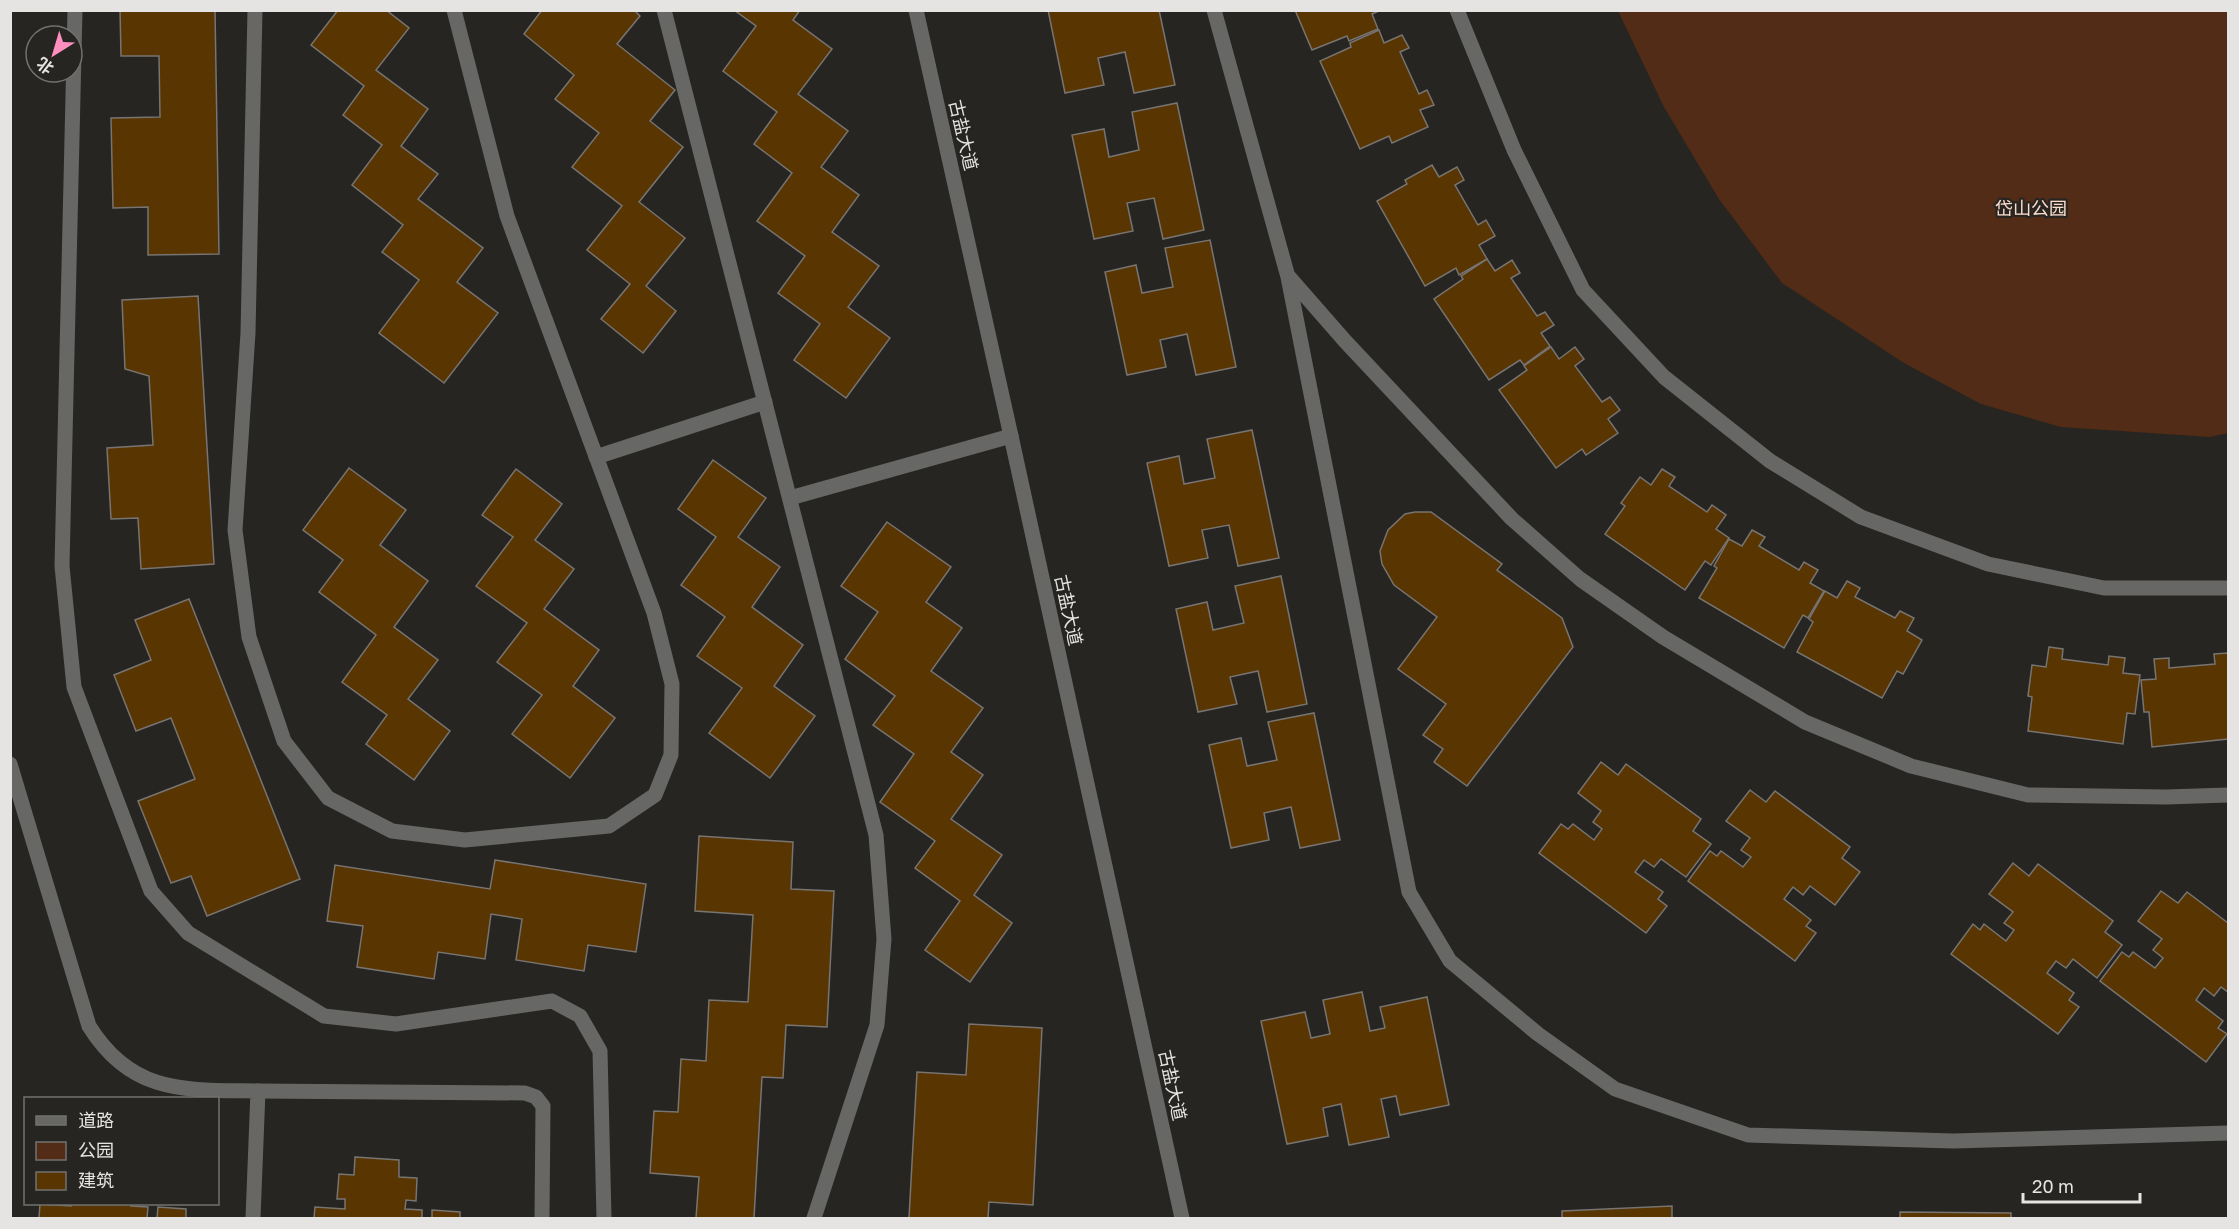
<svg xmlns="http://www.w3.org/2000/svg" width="2239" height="1229" viewBox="0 0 2239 1229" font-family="'Golos Text','Noto Sans SC',sans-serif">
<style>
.green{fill:#522c16}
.building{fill:#593501;stroke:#777472;stroke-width:1.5}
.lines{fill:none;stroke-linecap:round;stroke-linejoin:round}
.minor{stroke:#676765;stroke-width:15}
.labels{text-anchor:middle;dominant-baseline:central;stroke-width:4.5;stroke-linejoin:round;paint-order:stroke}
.street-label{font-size:18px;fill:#e5e4e2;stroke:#262522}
.park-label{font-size:18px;fill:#fcdbc9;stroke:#262522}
</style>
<rect width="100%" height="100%" fill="#262522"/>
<path class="green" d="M1618 11H2228V433L2210 437 2061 427 1981 404 1904 363 1782 283 1719 199 1664 107Z"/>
<g class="building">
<path d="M120 10H215L219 254 148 255V207L113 208 111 118 160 117 159 56H121Z"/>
<path d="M338 10H386L409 28 376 70 428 109 401 146 438 174 418 199 483 248 457 282 498 313 444 383 379 333 419 280 382 252 403 225 352 185 382 145 343 115 364 86 311 45Z"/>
<path d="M542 10H634L640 16 617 44 675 90 650 121 683 147 639 202 685 238 646 286 676 311 643 353 601 319 630 284 587 250 622 206 572 167 599 133 555 99 574 75 524 34Z"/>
<path d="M734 10H800L793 20 832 49 798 94 848 131 821 167 859 195 832 232 879 266 848 307 890 338 846 398 794 360 820 324 778 293 805 256 757 221 792 173 754 144 777 112 723 71 756 26Z"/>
<path d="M1048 10H1159L1175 85 1134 93 1125 52 1098 58 1104 85 1065 93Z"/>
<path d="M1295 10H1381L1372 14 1378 29 1349 41 1347 36 1312 50Z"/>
<path d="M1379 30 1384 43 1402 35 1409 48 1400 52 1419 94 1427 90 1434 105 1420 110 1428 127 1392 143 1389 136 1360 149 1320 61 1351 47 1350 43Z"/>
<path d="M1177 103 1204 230 1163 239 1154 198 1127 203 1133 231 1094 239 1072 135 1104 129 1109 157 1139 150 1132 112Z"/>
<path d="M1432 165 1439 177 1457 167 1464 180 1455 185 1478 225 1486 220 1495 236 1479 245 1487 259 1459 275 1456 268 1425 286 1377 201 1407 184 1405 180Z"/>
<path d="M1210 240 1236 367 1196 375 1187 334 1160 340 1166 367 1127 375 1105 272 1136 265 1142 293 1173 287 1165 248Z"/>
<path d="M1487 259 1495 271 1512 260 1520 273 1511 278 1537 316 1545 312 1554 325 1541 333 1550 346 1524 365 1520 360 1489 380 1434 299 1463 279 1461 276Z"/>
<path d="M198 296 214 564 141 569 138 518 111 519 107 448 153 445 149 376 125 369 122 300Z"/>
<path d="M1551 347 1559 359 1575 347 1584 359 1575 366 1602 402 1610 397 1620 410 1608 419 1618 433 1586 455 1582 449 1556 468 1499 390 1527 370 1524 366Z"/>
<path d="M1252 430 1279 558 1238 566 1229 525 1202 530 1208 558 1169 566 1147 463 1179 456 1184 484 1215 478 1207 439Z"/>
<path d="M713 460 766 498 738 537 780 567 752 607 803 645 774 686 815 716 770 778 709 733 742 688 697 656 725 617 681 585 716 537 678 509Z"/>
<path d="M349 468 406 510 380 545 428 581 394 627 438 660 408 699 450 731 414 780 366 744 387 715 342 682 376 635 319 592 343 560 303 530Z"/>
<path d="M516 469 562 504 535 540 574 569 544 609 599 650 573 686 615 718 570 778 512 734 542 695 497 662 527 623 476 586 513 537 482 515Z"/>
<path d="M1662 469 1675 477 1669 486 1707 512 1712 505 1726 515 1716 529 1729 538 1711 565 1705 561 1685 590 1605 534 1625 506 1621 503 1640 477 1651 485Z"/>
<path d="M1415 512H1431L1502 564 1497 570 1562 618 1573 647 1467 786 1434 762 1443 749 1423 735 1446 704 1398 669 1437 617 1394 585 1382 564 1380 551 1388 530 1405 514Z"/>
<path d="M887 522 951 567 926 602 962 628 931 671 983 708 951 752 983 775 951 819 1002 855 974 895 1012 923 970 982 925 950 960 901 915 868 935 841 880 802 914 754 873 725 895 696 845 659 878 612 841 586Z"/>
<path d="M1752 530 1765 537 1759 546 1799 570 1804 562 1818 570 1810 583 1824 591 1808 618 1803 615 1784 648 1699 598 1717 568 1714 566 1729 539 1742 546Z"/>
<path d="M1281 576 1307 704 1267 712 1258 671 1230 677 1237 704 1198 712 1176 609 1207 602 1213 630 1244 623 1235 586Z"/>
<path d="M1847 581 1860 588 1855 597 1895 618 1900 611 1914 618 1907 631 1922 640 1903 674 1897 671 1882 698 1797 652 1813 622 1809 619 1825 591 1837 598Z"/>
<path d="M189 599 300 879 207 916 191 876 171 883 138 801 195 779 171 718 136 731 114 675 151 660 135 620Z"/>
<path d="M2049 647 2063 649 2062 659 2108 665 2109 656 2125 658 2123 673 2140 675 2135 714 2127 713 2123 744 2028 731 2032 697 2028 696 2032 665 2046 667Z"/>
<path d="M2228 653V739L2152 747 2149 712H2144L2141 680 2156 679 2154 659 2169 658V668L2215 664 2214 654Z"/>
<path d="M1314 713 1340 840 1300 848 1291 807 1264 813 1269 840 1231 848 1209 745 1241 738 1247 766 1277 760 1268 722Z"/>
<path d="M1601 762 1618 775 1626 764 1701 819 1693 831 1711 844 1686 877 1661 859 1654 867 1644 860 1635 872 1663 892 1658 899 1667 906 1646 933 1539 853 1561 824 1568 829 1573 824 1594 840 1602 829 1593 822 1601 811 1578 793Z"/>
<path d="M1750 790 1766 802 1775 791 1850 847 1842 858 1860 872 1835 905 1810 886 1803 895 1793 887 1784 899 1811 920 1806 926 1816 933 1795 961 1688 881 1710 851 1717 856 1721 851 1743 867 1751 857 1741 850 1750 838 1726 821Z"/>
<path d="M699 836 793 842 791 889 834 891 827 1027 786 1025 783 1078 762 1077 754 1218H696L699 1177 650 1173 654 1111 678 1112 681 1059 706 1061 709 1000 748 1002 753 915 695 911Z"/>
<path d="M495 860 646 884 636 952 588 945 584 971 516 960 522 919 491 914 485 959 438 952 434 979 357 967 363 926 327 921 335 865 490 889Z"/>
<path d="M2013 863 2029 876 2038 864 2113 921 2105 932 2122 945 2097 978 2073 959 2066 968 2056 961 2047 973 2074 993 2069 1000 2079 1007 2058 1034 1951 954 1973 924 1980 930 1984 924 2006 941 2014 930 2004 923 2013 912 1989 894Z"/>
<path d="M2161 891 2178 903 2187 892 2228 923V992L2221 987 2214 996 2204 988 2196 1000 2223 1021 2218 1028 2227 1034 2206 1062 2100 981 2122 952 2129 957 2133 952 2155 968 2163 958 2153 950 2162 939 2138 921Z"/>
<path d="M1362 992 1370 1031 1385 1028 1380 1007 1427 997 1449 1105 1400 1115 1396 1096 1381 1099 1389 1137 1349 1145 1341 1104 1323 1108 1328 1136 1287 1144 1261 1021 1305 1012 1311 1038 1330 1034 1323 1000Z"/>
<path d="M969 1024 1042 1028 1033 1205 989 1202 988 1218H909L917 1072 966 1075Z"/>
<path d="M355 1157 399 1160V1177L417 1178 416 1201 406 1200 405 1209 422 1210V1218H314L315 1207 345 1209V1199H337L339 1174 354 1175Z"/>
<path d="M40 1204 71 1206V1204H131V1206L148 1207 147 1218H39Z"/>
<path d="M1672 1206V1218H1562V1211Z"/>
<path d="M158 1207 186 1209V1218H157Z"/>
<path d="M432 1210 460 1212V1218H432Z"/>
<path d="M1900 1212 2011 1213V1218H1900Z"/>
</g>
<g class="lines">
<g class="minor">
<path d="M75 10 62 566 74 687 151 891 188 933 324 1016 396 1024 552 1001 580 1016 600 1051 604 1218"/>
<path d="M255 10 248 333 235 530 249 637 284 741 328 798 392 831 465 840 609 826 655 795 671 755 672 684 654 613 507 216 454 10"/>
<path d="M664 10 876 835 884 939 877 1025 814 1218"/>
<path d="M916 10 1011 436 1182 1218"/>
<path d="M1214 10 1288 277 1409 892 1450 961 1538 1034 1615 1089 1748 1135 1953 1141 2228 1133"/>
<path d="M1457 10 1514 150 1583 290 1664 377 1770 461 1861 517 1988 564 2104 588H2228"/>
<path d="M1289 277 1345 341 1512 519 1580 579 1663 637 1805 722 1911 766 2028 795 2166 797 2228 795"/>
<path d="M596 457 765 402"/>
<path d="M790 498 1011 436"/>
<path d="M10 764 89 1026C132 1095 186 1090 258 1091L253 1218"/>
<path d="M258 1091 525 1093 536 1097 543 1106 542 1218"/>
</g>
</g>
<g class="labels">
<g class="street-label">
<text transform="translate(964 135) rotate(77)">古盐大道</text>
<text transform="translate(1069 610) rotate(78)">古盐大道</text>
<text transform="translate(1173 1085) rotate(78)">古盐大道</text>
</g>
<g class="park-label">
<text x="2031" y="208">岱山公园</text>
</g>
</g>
<rect width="2239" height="1229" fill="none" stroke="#e5e4e2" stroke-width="24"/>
<rect x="24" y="1097" width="195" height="108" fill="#262522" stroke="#72716f" stroke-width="1.5"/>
<rect x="36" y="1116" width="30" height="9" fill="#676765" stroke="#72716f" stroke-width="1.5"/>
<text x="78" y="1127" font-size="18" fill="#e5e4e2">道路</text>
<rect x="36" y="1142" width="30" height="18" fill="#522c16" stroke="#72716f" stroke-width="1.5"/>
<text x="78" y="1157" font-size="18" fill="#e5e4e2">公园</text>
<rect x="36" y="1172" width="30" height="18" fill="#593501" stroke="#72716f" stroke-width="1.5"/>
<text x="78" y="1187" font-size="18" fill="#e5e4e2">建筑</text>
<g transform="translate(54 54) rotate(217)"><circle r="28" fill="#262522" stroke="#72716f" stroke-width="1.5"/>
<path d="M0-4.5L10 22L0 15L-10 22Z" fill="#fe8ebd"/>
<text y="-9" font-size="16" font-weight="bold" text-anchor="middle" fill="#e5e4e2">北</text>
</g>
<path d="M2023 1193v9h117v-9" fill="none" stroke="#e5e4e2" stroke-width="3"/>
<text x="2032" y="1193" font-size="18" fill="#e5e4e2" stroke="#262522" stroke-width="4.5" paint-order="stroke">20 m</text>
</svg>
